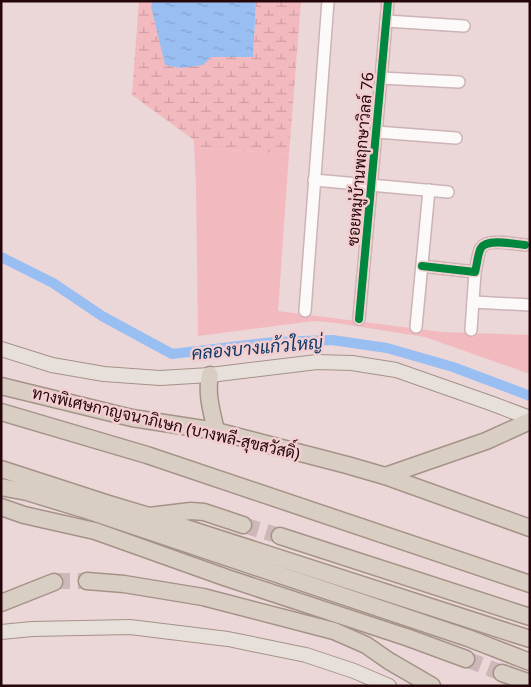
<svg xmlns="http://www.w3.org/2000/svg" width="531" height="687" viewBox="0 0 531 687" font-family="'Noto Sans',Sarabun,sans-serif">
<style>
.green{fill:#f2babf}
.wetland{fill:url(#wetland-marsh)}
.water{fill:url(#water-ripples)}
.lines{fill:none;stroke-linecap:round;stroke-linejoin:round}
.canal{stroke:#99bef2;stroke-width:10}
.highway-tunnel{stroke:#cdb7b9;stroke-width:16;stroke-dasharray:16 8;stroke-linecap:butt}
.minor-casing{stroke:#cdb3b5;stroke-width:14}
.major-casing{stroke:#a59287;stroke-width:16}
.highway-casing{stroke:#a59287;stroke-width:19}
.minor{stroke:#fcf9f9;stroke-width:11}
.major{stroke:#e7dfd9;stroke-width:14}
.highway{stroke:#d8cec4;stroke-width:16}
.cycleway-casing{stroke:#f3ced0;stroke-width:11}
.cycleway{stroke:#00873e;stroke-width:8}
.labels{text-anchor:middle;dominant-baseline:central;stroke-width:5;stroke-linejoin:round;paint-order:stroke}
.street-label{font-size:16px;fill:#25060b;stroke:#f3ced0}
.water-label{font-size:18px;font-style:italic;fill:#0e3867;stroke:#f3ced0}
</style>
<defs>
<pattern id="wetland-marsh" width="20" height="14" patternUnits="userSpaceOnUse" patternTransform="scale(1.25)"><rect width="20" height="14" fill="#f2babf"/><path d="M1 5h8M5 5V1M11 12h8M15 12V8" fill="none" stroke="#cf9ea3"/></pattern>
<pattern id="water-ripples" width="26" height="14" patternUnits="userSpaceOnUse" patternTransform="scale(1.25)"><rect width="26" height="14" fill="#99bef2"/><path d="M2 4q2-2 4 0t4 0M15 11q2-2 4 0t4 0" fill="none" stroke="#84a2ce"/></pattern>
</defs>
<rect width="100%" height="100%" fill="#ebd6d8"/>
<path class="green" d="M194 140 198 148 289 154 278 311 442 332 530 335V374L425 337 336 323 314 321 198 336 196 189Z"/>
<path class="wetland" d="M139 1H152L151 6 211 57H253L256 1H301L289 154 198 148 194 140 132 95Z"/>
<path class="water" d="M152 1H256L253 57H211L203 65 181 68 165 65 151 6Z"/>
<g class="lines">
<path class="canal" d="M1 257 53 283 102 316 172 354 274 342 332 340 387 348 453 367 530 396"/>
<g class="highway-tunnel">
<path d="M243 525 280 536"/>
<path d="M54 582 59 581H87"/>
<path d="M466 659 502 673"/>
</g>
<defs>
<g id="minor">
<path d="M386 21 464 26"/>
<path d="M381 78 459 82"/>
<path d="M376 132 456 138"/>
<path d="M314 180 448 192"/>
<path d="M422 266 475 272C477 265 478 252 481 248 487 238 514 244 525 245"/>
<path d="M473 302 530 305"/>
<path d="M305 311 328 1"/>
<path d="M359 319 388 1"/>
<path d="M416 327 429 190"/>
<path d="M471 330 475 272"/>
</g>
<g id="major">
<path d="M1 349 52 365 104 374 160 378 210 375 317 362 352 363 396 370 493 404 530 418"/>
<path d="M1 632 32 629 130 627 228 639 306 655 354 671 389 686"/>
</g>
<g id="highway">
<path d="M210 375C206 394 212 412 216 431"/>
<path d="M1 386 132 418 216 431 347 465 385 476 530 528"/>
<path d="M1 412 147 455 530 584"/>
<path d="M1 469 109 504 149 516 191 511 204 512 243 525"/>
<path d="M385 476 486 441 530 421"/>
<path d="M1 487 27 492 83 509 468 638 530 662"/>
<path d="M1 507 24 515 95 531 227 578 409 638 466 659"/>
<path d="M149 516 530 639"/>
<path d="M280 536 530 617"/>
<path d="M87 581 124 584 203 597 334 631 366 645 389 661 432 686"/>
<path d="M1 603 54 582"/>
<path d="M502 673 530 683"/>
</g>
</defs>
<use href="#minor" class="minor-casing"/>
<use href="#major" class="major-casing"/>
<use href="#highway" class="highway-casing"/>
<use href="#minor" class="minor"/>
<use href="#major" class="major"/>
<use href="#highway" class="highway"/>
<defs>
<g id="cycleway">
<path d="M422 266 475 272C477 265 478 252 481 248 487 238 514 244 525 245"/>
<path d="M359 319 388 1"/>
</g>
</defs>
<use href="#cycleway" class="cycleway-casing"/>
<use href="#cycleway" class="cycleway"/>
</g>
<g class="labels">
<g class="street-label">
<text transform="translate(360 159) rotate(-85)">ซอยหมู่บ้านพฤกษาวิลล์ 76</text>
<text transform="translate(166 423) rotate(13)">ทางพิเศษกาญจนาภิเษก (บางพลี-สุขสวัสดิ์)</text>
</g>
<g class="water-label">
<text transform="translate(257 347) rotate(-5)">คลองบางแก้วใหญ่</text>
</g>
</g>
<rect width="531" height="687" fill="none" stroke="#25060b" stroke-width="5"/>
</svg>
